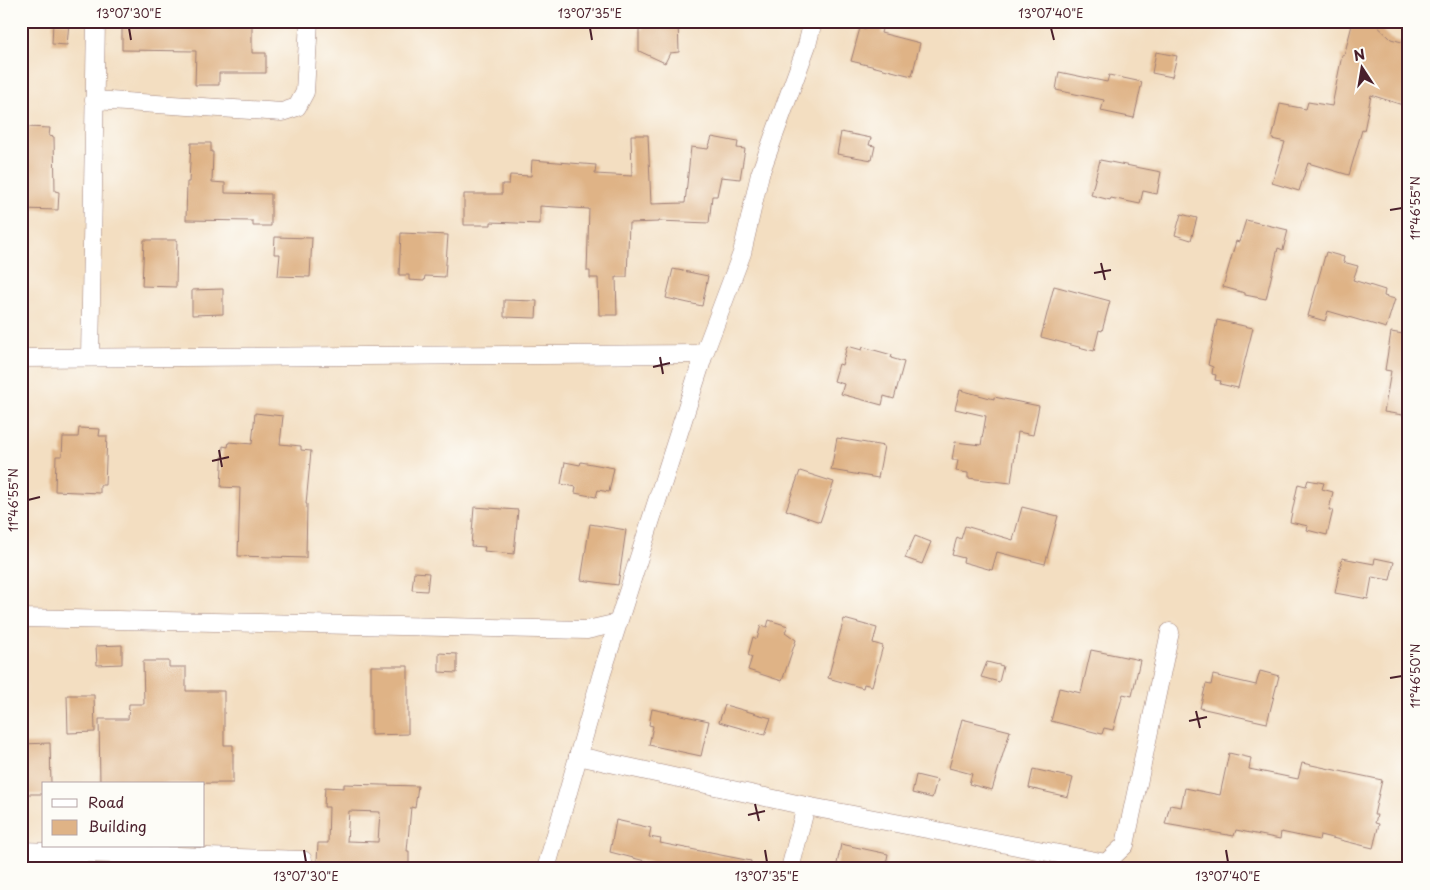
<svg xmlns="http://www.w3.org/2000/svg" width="1430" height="890" viewBox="0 0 1430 890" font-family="'Playpen Sans',sans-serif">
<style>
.building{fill:#dfb386;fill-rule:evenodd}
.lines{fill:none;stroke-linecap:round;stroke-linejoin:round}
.minor-casing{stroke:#9e7e76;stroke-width:19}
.minor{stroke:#fff;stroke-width:18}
.ticks{fill:none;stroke:#4a1f2b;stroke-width:2}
.neatline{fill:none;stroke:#4a1f2b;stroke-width:2}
.ticks-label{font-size:12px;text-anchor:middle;fill:#4a1f2b}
</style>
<rect width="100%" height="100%" fill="#fdfcf7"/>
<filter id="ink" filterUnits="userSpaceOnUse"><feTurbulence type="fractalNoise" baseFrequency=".02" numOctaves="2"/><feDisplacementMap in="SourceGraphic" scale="10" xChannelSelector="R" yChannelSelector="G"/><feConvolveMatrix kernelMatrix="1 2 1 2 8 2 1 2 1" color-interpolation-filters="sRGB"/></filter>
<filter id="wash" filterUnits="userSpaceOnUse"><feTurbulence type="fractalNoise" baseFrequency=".0096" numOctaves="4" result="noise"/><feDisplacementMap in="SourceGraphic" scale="20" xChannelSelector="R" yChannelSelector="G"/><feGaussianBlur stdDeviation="1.12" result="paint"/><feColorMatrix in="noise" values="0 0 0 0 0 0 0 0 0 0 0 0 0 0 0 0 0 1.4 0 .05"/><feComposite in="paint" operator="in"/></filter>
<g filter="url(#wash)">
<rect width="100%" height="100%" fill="#f3dec1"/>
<g id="blocks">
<g class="building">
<path d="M122 21H252V53H266V73H219V85H195L196 51 122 50Z"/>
<path d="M644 21H678L679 52 670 53 665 63 639 51V30L643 29Z"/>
<path d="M867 21H884L881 33 920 43 912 76 851 61 860 28 865 29Z"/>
<path d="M1353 21H1372L1391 39 1409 44V107L1371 95 1364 131 1362 130 1349 175 1308 163 1299 191 1272 183 1285 142 1272 139 1280 104 1306 109 1308 102 1332 106 1342 55 1344 56Z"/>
<path d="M53 22 69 23 67 45 52 44Z"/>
<path d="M1156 52 1177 56 1172 77 1152 73Z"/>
<path d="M1059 72 1107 82 1109 75 1142 82 1134 118 1101 111 1104 100 1056 90Z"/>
<path d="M25 127 50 128 49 136 54 137 55 191 59 192 58 210 21 209Z"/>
<path d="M841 132 871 138 869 145 875 146 872 160 837 154Z"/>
<path d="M631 135H648L651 204 685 203 691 147 708 149 712 137 738 142 737 148 745 149 740 179 721 177 717 196H712L709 223 659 221V222L629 223 627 277H616L617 315H599L598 278H590V271H587L589 209 540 206V224L491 222V225H464V194H502V184H509L510 175 531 176 532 160 596 165 595 174 632 176Z"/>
<path d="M191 143H211V152H213L212 182 225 183V193L271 194V226H253V221L186 220 187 182H189Z"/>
<path d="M1100 160 1161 172 1157 194 1143 191 1140 204 1111 198 1110 200 1091 195Z"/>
<path d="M1181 214 1197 218 1191 240 1175 235Z"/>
<path d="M1246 220 1288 230 1283 250 1278 248 1266 299 1245 295V293L1223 287 1236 241 1239 242Z"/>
<path d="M401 233 448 235 445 277 425 276 424 281 409 280V275H399Z"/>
<path d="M275 237 312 238 310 277 278 276 280 254H274Z"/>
<path d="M144 240H177L176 287 142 286Z"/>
<path d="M1326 252 1344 257 1343 262 1358 266 1353 280 1385 290 1384 296 1395 299 1386 328 1328 311 1325 321 1308 316Z"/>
<path d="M673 269 708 276 702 306 666 298Z"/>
<path d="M1054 286 1110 301 1102 331 1099 330 1094 351 1041 337Z"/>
<path d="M223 289V314L192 315V290Z"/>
<path d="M504 300 537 301 536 318 504 317Z"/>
<path d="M1217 320 1253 328 1238 388 1220 384 1221 381 1215 380 1216 375 1212 374 1213 367 1208 365Z"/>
<path d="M1391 332 1409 335V416L1384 412 1391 371 1385 370Z"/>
<path d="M847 346 862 350 863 347 892 355 891 358 904 362 894 399 884 396 882 405 841 394 844 384 834 381 839 364 842 365Z"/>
<path d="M960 390 994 399V397L1039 406 1033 435 1018 432 1011 483 968 478V473L956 471 958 460H952L955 442 981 445 986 416 955 409Z"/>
<path d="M255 413 283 416 280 444 301 446V450L311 451 306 504H307L306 558 238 556 240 488 221 487 223 446 228 447 229 442 252 444Z"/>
<path d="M79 428 100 429 99 436H107L105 485H100V493L55 491 56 456H62L63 437H78Z"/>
<path d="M837 438 884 446 878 478 831 470Z"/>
<path d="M565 462 580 465 581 462 614 468 609 492 598 490 596 497 575 493 576 487 561 484Z"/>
<path d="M800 471 834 482 820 522 786 510Z"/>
<path d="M1308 480 1324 483 1322 489 1333 492 1329 510H1333L1327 535 1307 530 1308 526 1290 522 1298 484 1306 486Z"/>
<path d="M474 507 518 510 514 554 484 551 485 547 471 546Z"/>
<path d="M1022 507 1058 516 1045 564 997 552 992 570 963 562 964 558 952 555 957 537 961 539 965 526 1013 540Z"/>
<path d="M590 524 626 530 618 585 581 580Z"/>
<path d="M915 536 931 542 922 564 905 558Z"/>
<path d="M1342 558 1374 564 1375 558 1394 562 1390 580 1372 577 1368 599 1335 593Z"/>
<path d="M414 572 429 573 427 591 412 590Z"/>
<path d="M844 619 877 628 873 643 883 646 872 686 864 684 863 688 828 678Z"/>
<path d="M769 620 788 626 785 632 796 640 782 681 748 670 752 657 748 655 753 637 757 639 761 625 767 627Z"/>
<path d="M122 645V664L97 665 96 646Z"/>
<path d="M1091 650 1140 660 1132 696 1123 694 1113 730 1104 728 1102 734 1051 721 1059 688 1081 693Z"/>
<path d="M439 653 457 654V673L439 672Z"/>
<path d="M143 661H169V667H186V691H224V745H233V783L100 784 99 719H128L129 704H144Z"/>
<path d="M987 662 1003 666 999 682 981 677Z"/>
<path d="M371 666H408V734L371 735Z"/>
<path d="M1260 671 1279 676 1267 723 1200 708 1206 684 1211 685 1213 675 1256 685Z"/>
<path d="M67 695H94L95 732 68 733Z"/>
<path d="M725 705 771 718 765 735 719 722Z"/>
<path d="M652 709 709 721 701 756 649 745 653 726 649 725Z"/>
<path d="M962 719 1010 731 992 790 969 784 972 774 949 768Z"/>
<path d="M50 743 51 784H44V794H21V744Z"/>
<path d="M1229 753 1251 758 1249 769 1298 779 1302 763 1382 780 1374 815H1377L1375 823 1379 824 1373 848 1320 835 1319 840 1281 832 1280 839 1236 830 1234 836 1165 824 1170 805 1181 807 1185 788 1220 795Z"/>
<path d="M1033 769 1073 778 1068 797 1029 788Z"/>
<path d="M916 775 937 780 932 798 912 793Z"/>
<path d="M344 784 418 786 415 808 411 807 407 851H409V869L339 868V863L317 862 318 843H328L329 807H324L325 787 344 788ZM349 811 380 812 378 842 347 841Z"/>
<path d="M616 820 651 828 649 837 661 839 660 843 751 861 750 869H697L680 865 679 869H676L610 852Z"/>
<path d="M841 844 888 854 885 869H836Z"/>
</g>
</g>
</g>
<g filter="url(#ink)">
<use href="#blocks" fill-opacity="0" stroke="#9e7e76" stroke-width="1"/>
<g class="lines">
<defs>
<g id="minor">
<path d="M94 100 282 112 297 107 305 92 309 21"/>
<path d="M90 357 96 21"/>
<path d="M21 358 704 354"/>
<path d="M21 618 587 630 618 623"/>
<path d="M578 756 806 806 1106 863 1125 845 1170 632"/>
<path d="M21 851 303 860 302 869"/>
<path d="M546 869 602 673 704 354 742 253 760 174 807 45 813 21"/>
<path d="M790 869 806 806"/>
</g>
</defs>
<use href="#minor" class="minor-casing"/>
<use href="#minor" class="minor"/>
</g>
</g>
<path class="ticks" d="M129 28 131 40M590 28 592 40M1051 28 1054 40M1390 210 1402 208M1101 263 1105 280M1094 273 1111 270M660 357 663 374M653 367 670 363M219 450 222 467M212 461 229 457M28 500 40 497M1390 678 1402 676M1196 711 1200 728M1189 721 1207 717M755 804 759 821M748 815 765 811M304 850 306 862M765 850 767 862M1226 850 1228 862"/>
<rect width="1430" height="890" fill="none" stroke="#fdfcf7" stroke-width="55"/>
<rect x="42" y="782" width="162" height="65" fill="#fdfcf7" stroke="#b5a4a5"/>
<rect x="52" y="799" width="25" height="8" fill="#ffffff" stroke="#b5a4a5"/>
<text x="88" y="808" font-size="15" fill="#4a1f2b">Road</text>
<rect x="52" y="820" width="25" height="15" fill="#dfb386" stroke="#b5a4a5"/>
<text x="88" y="832" font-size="15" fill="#4a1f2b">Building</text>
<g transform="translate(1362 68) rotate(348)" stroke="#fdfcf7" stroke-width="4" paint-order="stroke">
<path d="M0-4L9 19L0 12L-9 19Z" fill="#4a1f2b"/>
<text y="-8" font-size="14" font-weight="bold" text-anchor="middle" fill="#4a1f2b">N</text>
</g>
<rect x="28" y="28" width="1374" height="834" class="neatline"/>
<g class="ticks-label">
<text x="129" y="18">13°07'30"E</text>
<text x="590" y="18">13°07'35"E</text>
<text x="1051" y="18">13°07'40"E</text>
<text transform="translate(1416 208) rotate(-90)" y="4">11°46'55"N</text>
<text transform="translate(14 500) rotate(-90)" y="4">11°46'55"N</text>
<text transform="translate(1416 676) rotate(-90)" y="4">11°46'50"N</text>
<text x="306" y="881">13°07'30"E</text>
<text x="767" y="881">13°07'35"E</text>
<text x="1228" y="881">13°07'40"E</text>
</g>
</svg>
